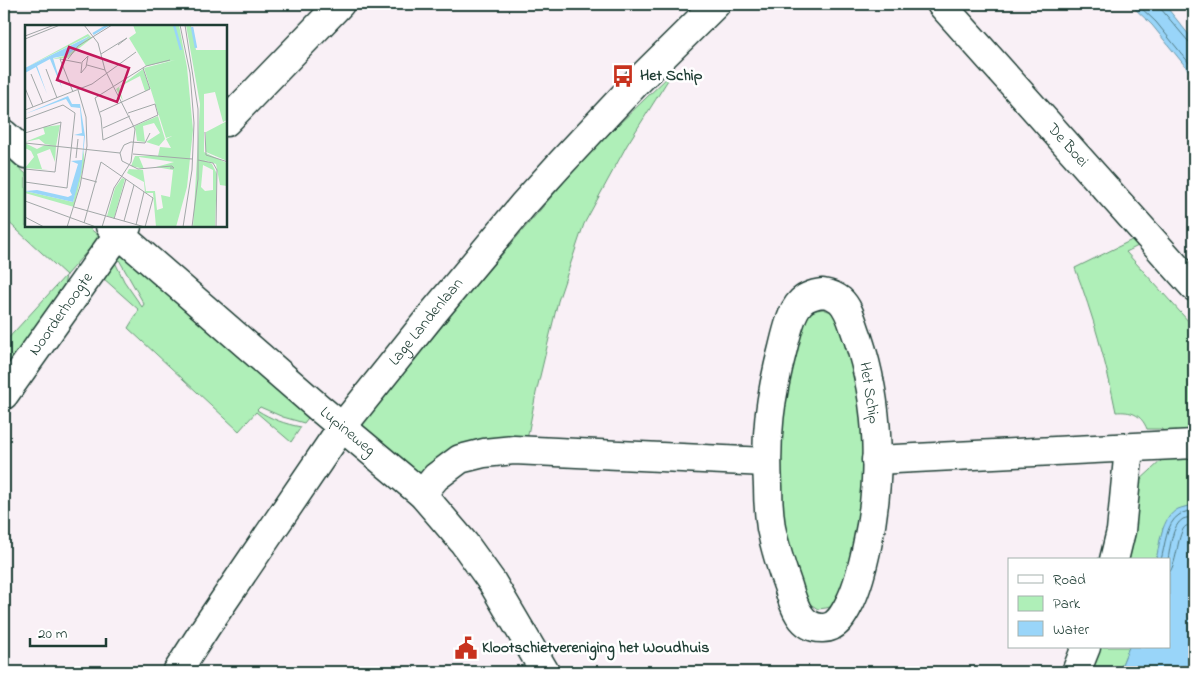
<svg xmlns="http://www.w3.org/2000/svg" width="1198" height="676" viewBox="0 0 1198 676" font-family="'Indie Flower',sans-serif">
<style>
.green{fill:#afefb8;stroke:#679676}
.water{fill:#99d5f9;stroke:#6898aa}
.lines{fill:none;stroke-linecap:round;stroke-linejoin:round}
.shore{stroke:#507a83;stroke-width:1}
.minor-casing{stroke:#1f3d34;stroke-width:31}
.minor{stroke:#fff;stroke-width:28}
.labels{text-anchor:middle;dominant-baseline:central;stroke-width:5;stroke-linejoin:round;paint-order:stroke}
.poi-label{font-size:16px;font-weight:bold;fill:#1f3d34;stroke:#fff;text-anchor:start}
.street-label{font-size:16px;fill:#1f3d34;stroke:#fff}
.inset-river{fill:none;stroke:#99d5f9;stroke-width:2.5}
.inset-road{fill:none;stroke:#a2a8a8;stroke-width:1}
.view{fill:#c2185b;fill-opacity:0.15;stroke:#c2185b;stroke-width:2.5}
.inset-edge{fill:none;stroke:#1f3d34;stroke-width:2.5}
</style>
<rect width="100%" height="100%" fill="#f9f0f6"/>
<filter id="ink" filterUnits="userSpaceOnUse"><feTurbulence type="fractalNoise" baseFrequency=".02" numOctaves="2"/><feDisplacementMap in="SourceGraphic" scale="10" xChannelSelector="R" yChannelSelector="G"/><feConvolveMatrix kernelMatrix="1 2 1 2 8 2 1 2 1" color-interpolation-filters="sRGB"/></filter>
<g filter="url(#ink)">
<g class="green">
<path d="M673 72 627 145 584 224 558 301 536 393 526 445 449 454 419 475 409 465 361 425 476 285 588 154Z"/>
<path d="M4 154 26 174V226H87L100 237 66 275 61 304 4 385V343L66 275 4 218Z"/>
<path d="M1138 237 1142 244 1126 252 1190 323 1194 319V433L1163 435 1162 429H1147C1141 414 1131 411 1116 412 1106 362 1093 315 1075 268Z"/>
<path d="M124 255 311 414 304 423 283 417 260 407 257 410C271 419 285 424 301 427L291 442 256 412 239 431 128 328 139 310 103 278 115 262 124 281 142 307 144 304 118 258Z"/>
<path d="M823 309 834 313 851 353 863 417 864 490 849 568 837 600 830 607 826 608 818 609 807 602 804 596 785 533 779 476 785 384 790 364 805 319C810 312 815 310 823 309Z"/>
<path d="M1194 456V505L1182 508 1163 528 1156 560H1125L1139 481 1163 459Z"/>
<path d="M1098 647H1129L1119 672H1087Z"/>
</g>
<g class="water">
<path d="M1130 4H1164L1194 41V77L1152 25Z"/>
<path d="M1194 505V672H1119L1129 647H1169V560H1156C1160 543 1161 518 1178 509 1183 507 1189 506 1194 505Z"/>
</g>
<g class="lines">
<g class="shore">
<path d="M1137 4 1156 22 1194 69"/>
<path d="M1160 4 1161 9 1188 41 1194 43"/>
<path d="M1161 560C1165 546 1166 523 1179 515 1183 512 1189 511 1194 510"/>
<path d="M1168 560C1170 548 1172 525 1183 519 1186 518 1191 517 1194 516"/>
<path d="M1169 573C1178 562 1177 532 1186 526 1187 526 1193 524 1194 524"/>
</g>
<defs>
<g id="minor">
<path id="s1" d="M941 4 1194 287"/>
<path d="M226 122 340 4"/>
<path d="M4 134 26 154"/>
<path id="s2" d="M110 226 318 407 422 494 464 543 492 582 545 672"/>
<path d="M823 293C830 294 835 296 840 300 850 309 853 326 858 338 880 404 882 478 867 546 863 565 859 583 851 600 845 612 838 628 823 628 800 629 793 603 788 586 781 567 775 547 771 528 769 514 768 500 768 486 765 436 770 397 783 348 786 336 791 312 800 303 806 296 814 294 823 293Z"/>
<path id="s3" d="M4 395 109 247 127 226"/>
<path d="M876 460 1194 444"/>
<path d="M422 494 436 477 460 459 484 453 514 450 766 462"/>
<path d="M1114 560 1121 531 1129 448"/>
<path id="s4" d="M177 672 206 627 342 427 434 312 523 205 562 162 637 82 716 4"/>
<path d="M1076 672 1086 647"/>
</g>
</defs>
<use href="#minor" class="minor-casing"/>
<use href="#minor" class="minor"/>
</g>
</g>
<defs>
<symbol id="bus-bare" viewBox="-9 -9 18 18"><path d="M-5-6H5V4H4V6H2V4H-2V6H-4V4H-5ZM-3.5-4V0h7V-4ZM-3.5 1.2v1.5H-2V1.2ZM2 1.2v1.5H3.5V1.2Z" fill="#c8321e" stroke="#fff" stroke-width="2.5" paint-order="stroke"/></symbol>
<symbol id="civic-bare" viewBox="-9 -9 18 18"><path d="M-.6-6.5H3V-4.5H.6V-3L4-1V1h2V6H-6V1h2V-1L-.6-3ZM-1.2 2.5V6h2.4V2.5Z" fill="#c8321e" stroke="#fff" stroke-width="2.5" paint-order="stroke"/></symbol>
</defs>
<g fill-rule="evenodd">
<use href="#bus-bare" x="607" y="60" width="32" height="32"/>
<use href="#civic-bare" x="450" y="632" width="32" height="32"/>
</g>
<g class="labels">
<g class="poi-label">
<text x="640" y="76">Het Schip</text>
<text x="482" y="648">Klootschietvereniging het Woudhuis</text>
</g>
<g class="street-label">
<text stroke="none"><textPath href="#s1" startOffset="190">De Boei</textPath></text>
<text stroke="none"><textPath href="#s3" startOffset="99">Noorderhoogte</textPath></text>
<text stroke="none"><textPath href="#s4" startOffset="430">Lage Landenlaan</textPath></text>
<text transform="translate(869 393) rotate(81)">Het Schip</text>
<text stroke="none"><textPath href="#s2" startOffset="314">Lupineweg</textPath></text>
</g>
</g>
<g transform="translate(25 25)">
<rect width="202" height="202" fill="#f9f0f6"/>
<path d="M108 0H154L162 42 168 105 162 162 151 202H131L128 168H120L119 157 102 148 104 144 118 145 121 166H130L132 185 138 183 136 170 145 172 148 145 131 142 149 137 114 132 119 144 106 141 110 131H133L135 122 146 123 141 114 147 111 141 113 119 43 150 35 121 41 104 13 111 8ZM161 0H166L171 25H202V95L198 97 190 67 179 69V127L202 138V161L195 160 191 139 179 135 187 139 192 149 190 202H168L175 79ZM178 140 188 145V165L180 166 176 162ZM63 9 67 13 42 33 27 34 43 30 64 11 0 43ZM118 44 125 64 120 66 115 51 94 62 98 76 91 64ZM133 91 140 114 134 121 121 117 135 108 129 98 118 101 120 117 112 116 110 101ZM202 96V136L181 127V107ZM35 100 31 121 20 119 14 114 0 117 20 109 18 102ZM0 118 12 124 20 120 31 121 30 137 25 124 12 129 17 144 23 145 0 143 9 132 6 126 0 123ZM59 125V139L49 182 0 168V166L48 177ZM97 153 100 154 89 193 82 191 90 163Z" fill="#afefb8" fill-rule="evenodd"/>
<path d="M65 11 43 30 28 33 37 63 25 34 12 41 22 69 11 42 0 48V43ZM43 71 47 79H55L60 111 56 148 48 177 0 166 12 165 43 172 47 170 45 166 53 139 46 136 57 135 59 111 49 110 57 108 55 83 46 82 41 74 0 89Z" fill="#99d5f9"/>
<path class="inset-river" d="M149 0 156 25M167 2 171 23M68 9 83 0"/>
<path class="inset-road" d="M59 0 73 18 80 45 110 104 106 137 89 163 77 202M155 0 165 48 169 98 167 145 158 202M160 0 173 84V154L167 202M0 11 29 0M0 14 35 0M76 29 102 13 93 20M63 31 61 42 56 48 57 37ZM43 34 53 21 87 0M62 40 80 45M21 44 32 73M6 49 18 78M0 63 8 82M48 67 35 34 56 38M0 85 67 59 111 27M75 87 125 64 118 43M103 88 130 79 133 90 78 115 76 93 70 73 121 41 145 35M0 94 38 80 50 88 42 163 0 157M78 103 105 91M180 107 181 130 203 137M0 108 36 97 30 147 0 144M125 108 120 118 106 117 99 120 95 128 97 136 113 144 147 141 149 143H145M0 118 95 128M108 129 167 134M51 133 53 114M173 135 188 138 192 145 191 202M57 153 72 157M0 176 71 202M49 182 120 202M0 192 19 202M89 194 101 154M99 196 109 160M59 198 76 137 128 173 120 202M111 200 119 167M42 202 55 161 62 121 61 92 53 65"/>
<path class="view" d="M44 22 104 43 92 77 32 55Z"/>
<rect width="202" height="202" class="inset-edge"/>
</g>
<rect width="1198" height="676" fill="none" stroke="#fff" stroke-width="20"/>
<rect x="10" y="10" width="1178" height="656" fill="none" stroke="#1f3d34" stroke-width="2" filter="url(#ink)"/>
<rect x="1008" y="558" width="162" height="90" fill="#ffffff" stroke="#a5b1ae"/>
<rect x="1018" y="575" width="25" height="8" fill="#ffffff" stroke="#a5b1ae"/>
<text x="1053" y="584" font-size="15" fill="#1f3d34">Road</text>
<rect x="1018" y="596" width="25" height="15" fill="#afefb8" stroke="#a5b1ae"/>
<text x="1053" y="608" font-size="15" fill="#1f3d34">Park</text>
<rect x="1018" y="621" width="25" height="15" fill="#99d5f9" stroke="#a5b1ae"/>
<text x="1053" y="634" font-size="15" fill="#1f3d34">Water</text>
<path d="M30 638v8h76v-8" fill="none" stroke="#1f3d34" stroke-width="2.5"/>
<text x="38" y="638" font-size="15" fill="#1f3d34" stroke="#ffffff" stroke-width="4" paint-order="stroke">20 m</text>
</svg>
